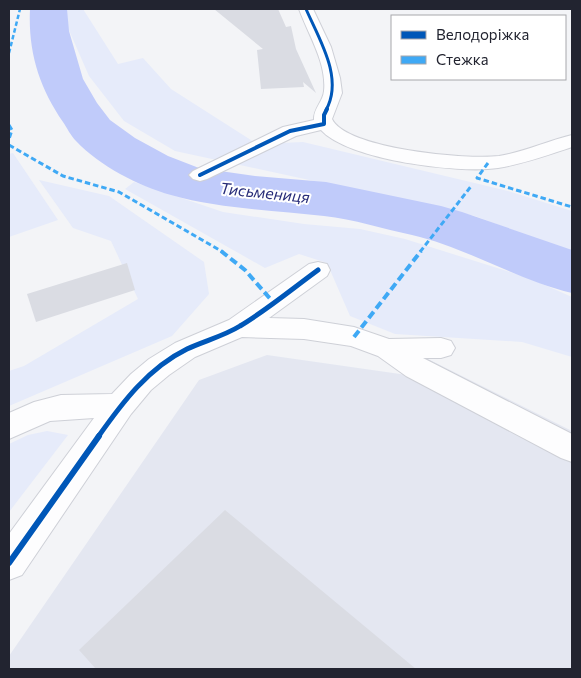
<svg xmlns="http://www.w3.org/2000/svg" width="581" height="678" viewBox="0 0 581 678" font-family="Commissioner,sans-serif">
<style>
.built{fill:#e4e7f1}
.green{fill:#e6ebfa}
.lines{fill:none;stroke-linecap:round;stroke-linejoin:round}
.river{fill:#c0cbfa;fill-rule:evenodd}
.building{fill:#dadce3}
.minor-casing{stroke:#ced0d7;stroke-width:2}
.minor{fill:#fdfdfe;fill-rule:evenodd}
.quiet-far2{stroke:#3fa9f5;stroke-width:2.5;stroke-dasharray:4.5 2.5;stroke-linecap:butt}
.quiet-far1{stroke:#3fa9f5;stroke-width:3;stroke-dasharray:5.5 3;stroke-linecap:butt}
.quiet{stroke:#3fa9f5;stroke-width:4;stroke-dasharray:8 4;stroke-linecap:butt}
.cycleway-far3-casing{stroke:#fff;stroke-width:5}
.cycleway-far2-casing{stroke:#fff;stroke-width:6}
.cycleway-far1-casing{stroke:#fff;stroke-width:8}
.cycleway-casing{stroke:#fff;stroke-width:9}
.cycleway-far3{stroke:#0057b8;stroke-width:3}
.cycleway-far2{stroke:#0057b8;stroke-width:4}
.cycleway-far1{stroke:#0057b8;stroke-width:5}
.cycleway{stroke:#0057b8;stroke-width:6}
.labels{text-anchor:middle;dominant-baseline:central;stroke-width:4;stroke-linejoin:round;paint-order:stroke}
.far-water-label{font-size:16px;font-style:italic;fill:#282d79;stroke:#fff}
</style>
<rect width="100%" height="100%" fill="#f3f4f7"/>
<path class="built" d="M267 355 407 375 426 358 572 431V669H9V656L199 380Z"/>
<g class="green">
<path d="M66 9H83L118 64 143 58 171 89 257 144 303 142 508 191 572 211V253L475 216 175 151 124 121 89 76 68 28Z"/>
<path d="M13 153 58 220 9 237V154Z"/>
<path d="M39 180 109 196 204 262 209 294 172 336 9 406V371L24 366 138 299 111 241 73 228Z"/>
<path d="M134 182 223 212 304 224 360 229 405 239 529 278 572 297V357L522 342 395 334 350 316 327 263 299 254 265 268 125 189Z"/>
<path d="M47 431 68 435 9 512V444L28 435Z"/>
</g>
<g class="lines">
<path class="river" d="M30 9H67L69 31 83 79 97 103 110 120 135 138 168 156 199 168 255 176 326 182 441 206 462 212 572 250V293C517 280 468 248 412 235 383 229 354 219 324 216 273 210 220 209 171 195 138 186 100 166 76 141 71 136 67 128 63 122 39 87 28 52 30 9Z"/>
</g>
<g class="building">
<path d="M214 9H278L286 27 291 26 296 49 316 93 303 82 304 87 261 89 257 50 263 49Z"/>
<path d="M127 263 135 290 36 322 27 294Z"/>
<path d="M225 510 416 669H96L79 650Z"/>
</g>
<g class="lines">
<defs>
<g id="minor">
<path d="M299 9H313L331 47 340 78 342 93 332 119C346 149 467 160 499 156 524 152 547 141 572 135V147C548 155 523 164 498 168 459 174 348 160 321 130L296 136 207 179 200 181 193 179 189 175 193 171 283 127 314 120C313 109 323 102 324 91 327 63 308 34 299 9Z"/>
<path d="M318 262 327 264 330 270 327 276 269 318 304 319 354 327 389 339 441 338 451 341 455 348 451 355 441 358H423L572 434V462L561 458 406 376 378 356 351 346 304 339 242 337 195 357 169 375 151 390 131 414 22 575 9 580V534L94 418 50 421 9 439V413L34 402 61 395 112 394 131 374 149 359 175 343 229 320 309 264Z"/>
</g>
</defs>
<use href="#minor" class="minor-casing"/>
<use href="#minor" class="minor"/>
<path class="quiet-far2" d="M9 53 20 9"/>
<g class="quiet-far1">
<path d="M9 125 12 130 9 139"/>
<path d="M9 145 63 176 119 192 223 252"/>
<path d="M488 163 477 178 572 207"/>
<path d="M420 252 472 185"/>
</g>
<g class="quiet">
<path d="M221 251 245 270 273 302"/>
<path d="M354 337 421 251"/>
</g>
<defs>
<path id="cycleway-far3" d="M306 9C319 39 344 78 326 110"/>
<path id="cycleway-far2" d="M200 175 290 131 324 124V115L327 109"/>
<path id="cycleway-far1" d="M98 437C122 403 148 368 187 349 204 341 224 336 240 326 267 310 292 289 318 270"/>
<path id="cycleway" d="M9 563 99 436"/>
</defs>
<use href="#cycleway-far3" class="cycleway-far3-casing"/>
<use href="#cycleway-far2" class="cycleway-far2-casing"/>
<use href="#cycleway-far1" class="cycleway-far1-casing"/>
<use href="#cycleway" class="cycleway-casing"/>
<use href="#cycleway-far3" class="cycleway-far3"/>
<use href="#cycleway-far2" class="cycleway-far2"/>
<use href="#cycleway-far1" class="cycleway-far1"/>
<use href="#cycleway" class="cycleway"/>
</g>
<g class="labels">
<g class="far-water-label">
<text transform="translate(265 192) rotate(6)">Тисьмениця</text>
</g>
</g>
<rect width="581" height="678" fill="none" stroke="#222430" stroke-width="20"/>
<rect x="391" y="15" width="175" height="65" fill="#ffffff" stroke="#a7a7ac"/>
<rect x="401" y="31" width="25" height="8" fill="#0057b8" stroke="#a7a7ac"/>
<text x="436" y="40" font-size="15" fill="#222430">Велодоріжка</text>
<rect x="401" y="56" width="25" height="8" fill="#3fa9f5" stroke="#a7a7ac"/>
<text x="436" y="65" font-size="15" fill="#222430">Стежка</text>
</svg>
